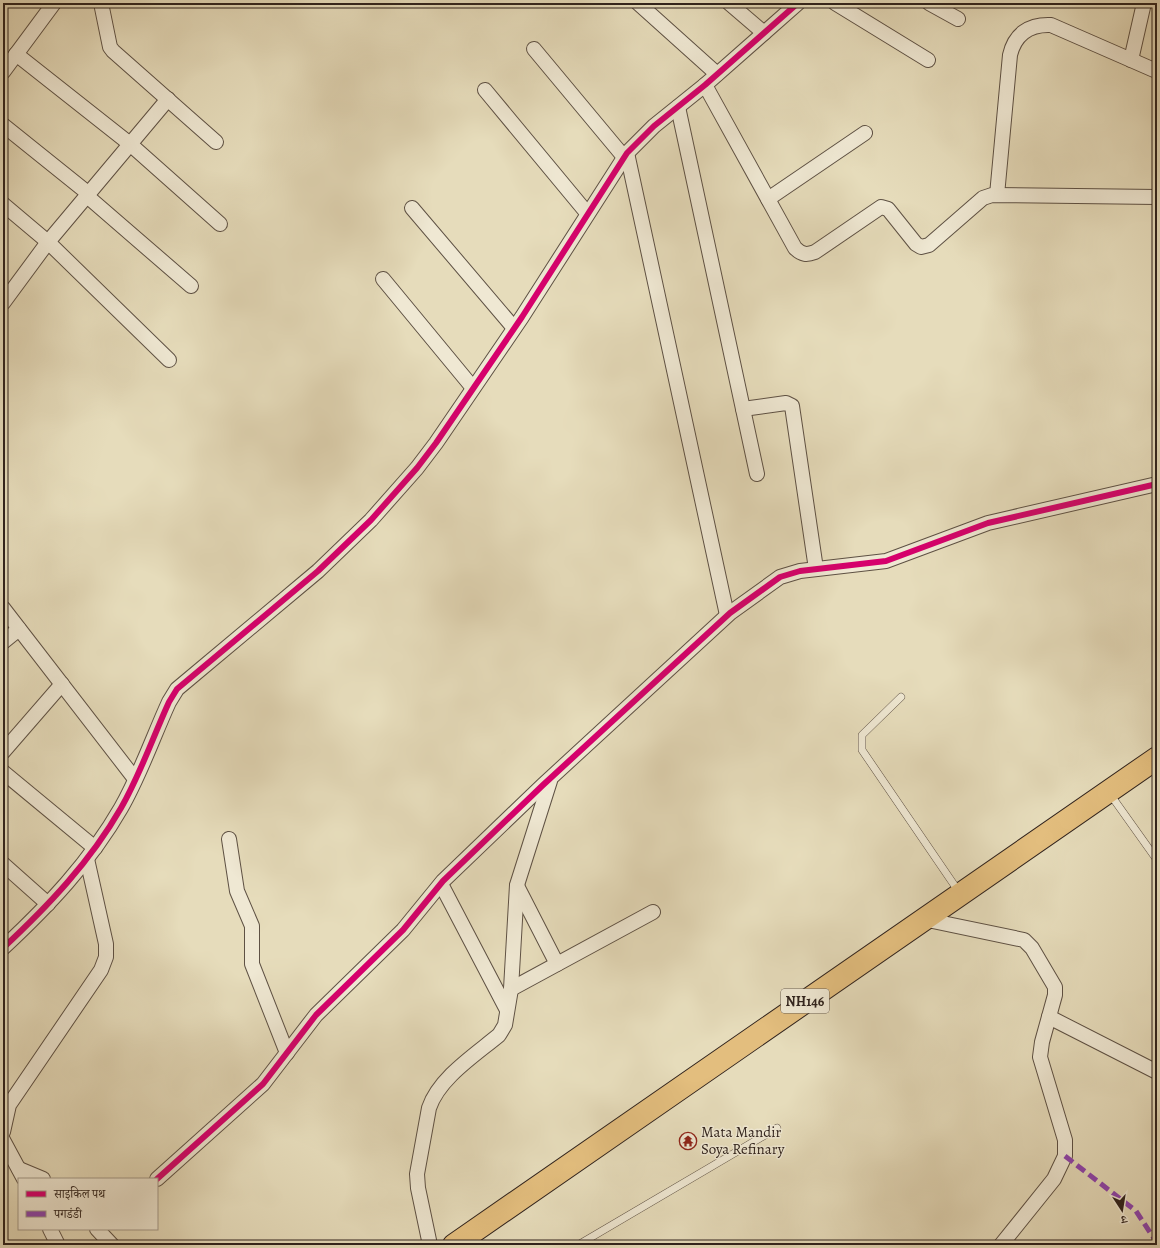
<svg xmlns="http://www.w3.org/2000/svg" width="1160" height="1248" viewBox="0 0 1160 1248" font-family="Alegreya,'Noto Serif Devanagari',serif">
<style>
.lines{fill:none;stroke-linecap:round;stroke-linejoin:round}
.service-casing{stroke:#5e5144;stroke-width:8}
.minor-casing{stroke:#5e5144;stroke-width:16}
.trunk-casing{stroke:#30231d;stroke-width:24}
.service{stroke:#efe8d3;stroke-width:7}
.minor{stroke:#efe8d3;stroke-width:14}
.trunk{stroke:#e3be7e;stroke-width:22}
.quiet{stroke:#8e44ad;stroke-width:5;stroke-dasharray:10 5;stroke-linecap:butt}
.cycleway-casing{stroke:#efe8d3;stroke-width:8}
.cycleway{stroke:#d6006c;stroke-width:6}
.labels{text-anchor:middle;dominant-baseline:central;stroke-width:3;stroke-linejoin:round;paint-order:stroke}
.shield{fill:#efe8d3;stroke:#695e54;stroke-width:1}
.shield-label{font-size:14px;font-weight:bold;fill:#30231d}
.poi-label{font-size:15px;fill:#30231d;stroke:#efe8d3;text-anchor:start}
</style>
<rect width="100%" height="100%" fill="#e6dcbb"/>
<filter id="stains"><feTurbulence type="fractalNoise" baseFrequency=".005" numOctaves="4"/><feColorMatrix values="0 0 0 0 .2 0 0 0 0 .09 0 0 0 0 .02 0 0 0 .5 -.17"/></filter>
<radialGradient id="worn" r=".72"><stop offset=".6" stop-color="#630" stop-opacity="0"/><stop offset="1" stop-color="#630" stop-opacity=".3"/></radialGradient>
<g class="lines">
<defs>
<g id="service">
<path d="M901 697 862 735V750L959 892"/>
<path d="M1110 794 1157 860"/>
<path d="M578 1245 777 1128"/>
</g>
<g id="minor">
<path d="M101 3 110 47 113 51 216 142"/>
<path d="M638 3 717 74"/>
<path d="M729 3 764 33"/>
<path d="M835 3 928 60"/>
<path d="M929 3 958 19"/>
<path d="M534 49 624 157"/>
<path d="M16 54 130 144 220 224"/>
<path d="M1131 60 1144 3"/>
<path d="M3 72 54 3"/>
<path d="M705 85 795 248C802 255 807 255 815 252L881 207 888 209 916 244 921 247 929 245 983 198 992 195 1157 197"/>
<path d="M485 90 587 213"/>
<path d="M678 107 757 474"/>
<path d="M3 125 89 194"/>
<path d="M627 153 727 615"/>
<path d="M997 195 1010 55C1015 34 1029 24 1051 25L1154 70"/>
<path d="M87 196 191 286"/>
<path d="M768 199 865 133"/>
<path d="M3 204 48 242 169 360"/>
<path d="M412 208 514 328"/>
<path d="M383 279 473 388"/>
<path d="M3 303 48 242 168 99"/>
<path d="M743 409 786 403 792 406 816 569"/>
<path d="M3 608 135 779"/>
<path d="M3 642 19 629"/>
<path d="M3 752 62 684"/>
<path d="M3 772 95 848"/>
<path d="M229 839 237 891 252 926V964L287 1053"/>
<path d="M3 864 48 904"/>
<path d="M441 884 507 1010"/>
<path d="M517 886 557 964"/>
<path d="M923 919 1024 940 1032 948 1055 987V995L1042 1042 1040 1057 1065 1140V1156L1054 1179 1001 1245"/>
<path d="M3 948C48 906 90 862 121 808 140 775 153 737 169 702L177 689 318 571 371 520 417 468 436 443 522 317 627 153 654 126 705 85 798 3"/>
<path d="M511 989 653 912"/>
<path d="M1049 1017 1157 1072"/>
<path d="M3 1132 9 1105 101 970 106 957V944L87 859"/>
<path d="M3 1140 24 1179"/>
<path d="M19 1169 43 1179"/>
<path d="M157 1179 263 1084 316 1015 403 930 443 881 543 785 730 613 780 577 800 571 886 561 988 523 1157 484"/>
<path d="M50 1229 58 1245"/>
<path d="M97 1229 112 1245"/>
<path d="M430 1245 418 1188 417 1174 429 1108C439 1078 475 1055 499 1035L505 1025 511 989 517 885 550 781"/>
</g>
<path id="trunk" d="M454 1245 1157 758"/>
</defs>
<use href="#service" class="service-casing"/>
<use href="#minor" class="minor-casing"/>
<use href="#trunk" class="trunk-casing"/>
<use href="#service" class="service"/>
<use href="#minor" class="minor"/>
<use href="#trunk" class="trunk"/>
<path class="quiet" d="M1065 1156 1136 1211 1157 1243"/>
<defs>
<g id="cycleway">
<path d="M3 948C48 906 90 862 121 808 140 775 153 737 169 702L177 689 318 571 371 520 417 468 436 443 522 317 627 153 654 126 705 85 798 3"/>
<path d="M157 1179 263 1084 316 1015 403 930 443 881 543 785 730 613 780 577 800 571 886 561 988 523 1157 484"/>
</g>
</defs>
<use href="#cycleway" class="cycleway-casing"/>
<use href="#cycleway" class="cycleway"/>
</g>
<defs>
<symbol id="temple-ring" viewBox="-11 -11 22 22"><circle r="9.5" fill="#efe8d3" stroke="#8f2418" stroke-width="1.5"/><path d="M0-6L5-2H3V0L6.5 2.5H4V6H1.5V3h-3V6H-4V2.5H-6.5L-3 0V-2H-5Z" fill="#8f2418"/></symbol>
</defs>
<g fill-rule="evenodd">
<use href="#temple-ring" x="678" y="1131" width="20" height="20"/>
</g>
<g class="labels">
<rect class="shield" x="781" y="989" width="48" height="24" rx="3"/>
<g class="shield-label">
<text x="805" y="1001">NH146</text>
</g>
<g class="poi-label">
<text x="701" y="1132">Mata Mandir<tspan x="701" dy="17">Soya Refinary</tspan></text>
</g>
</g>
<rect width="1160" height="1248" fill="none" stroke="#e6dcbb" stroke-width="16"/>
<rect x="4" y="4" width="1152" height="1240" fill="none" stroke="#30231d" stroke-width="2"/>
<rect x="8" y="8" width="1144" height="1232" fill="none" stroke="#30231d"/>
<rect x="18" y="1178" width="140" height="52" fill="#efe8d3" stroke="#a3998a"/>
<rect x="26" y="1191" width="20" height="6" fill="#d6006c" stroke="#a3998a"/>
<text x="54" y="1198" font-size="12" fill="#30231d">साइकिल पथ</text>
<rect x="26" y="1211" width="20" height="6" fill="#8e44ad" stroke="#a3998a"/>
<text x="54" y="1218" font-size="12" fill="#30231d">पगडंडी</text>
<g transform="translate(1122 1210) rotate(168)" stroke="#efe8d3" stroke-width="3" paint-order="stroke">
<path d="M0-3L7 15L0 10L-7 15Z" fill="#30231d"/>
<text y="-6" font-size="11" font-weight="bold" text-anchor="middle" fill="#30231d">उ</text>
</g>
<rect width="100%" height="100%" filter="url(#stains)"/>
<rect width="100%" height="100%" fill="url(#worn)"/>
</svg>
